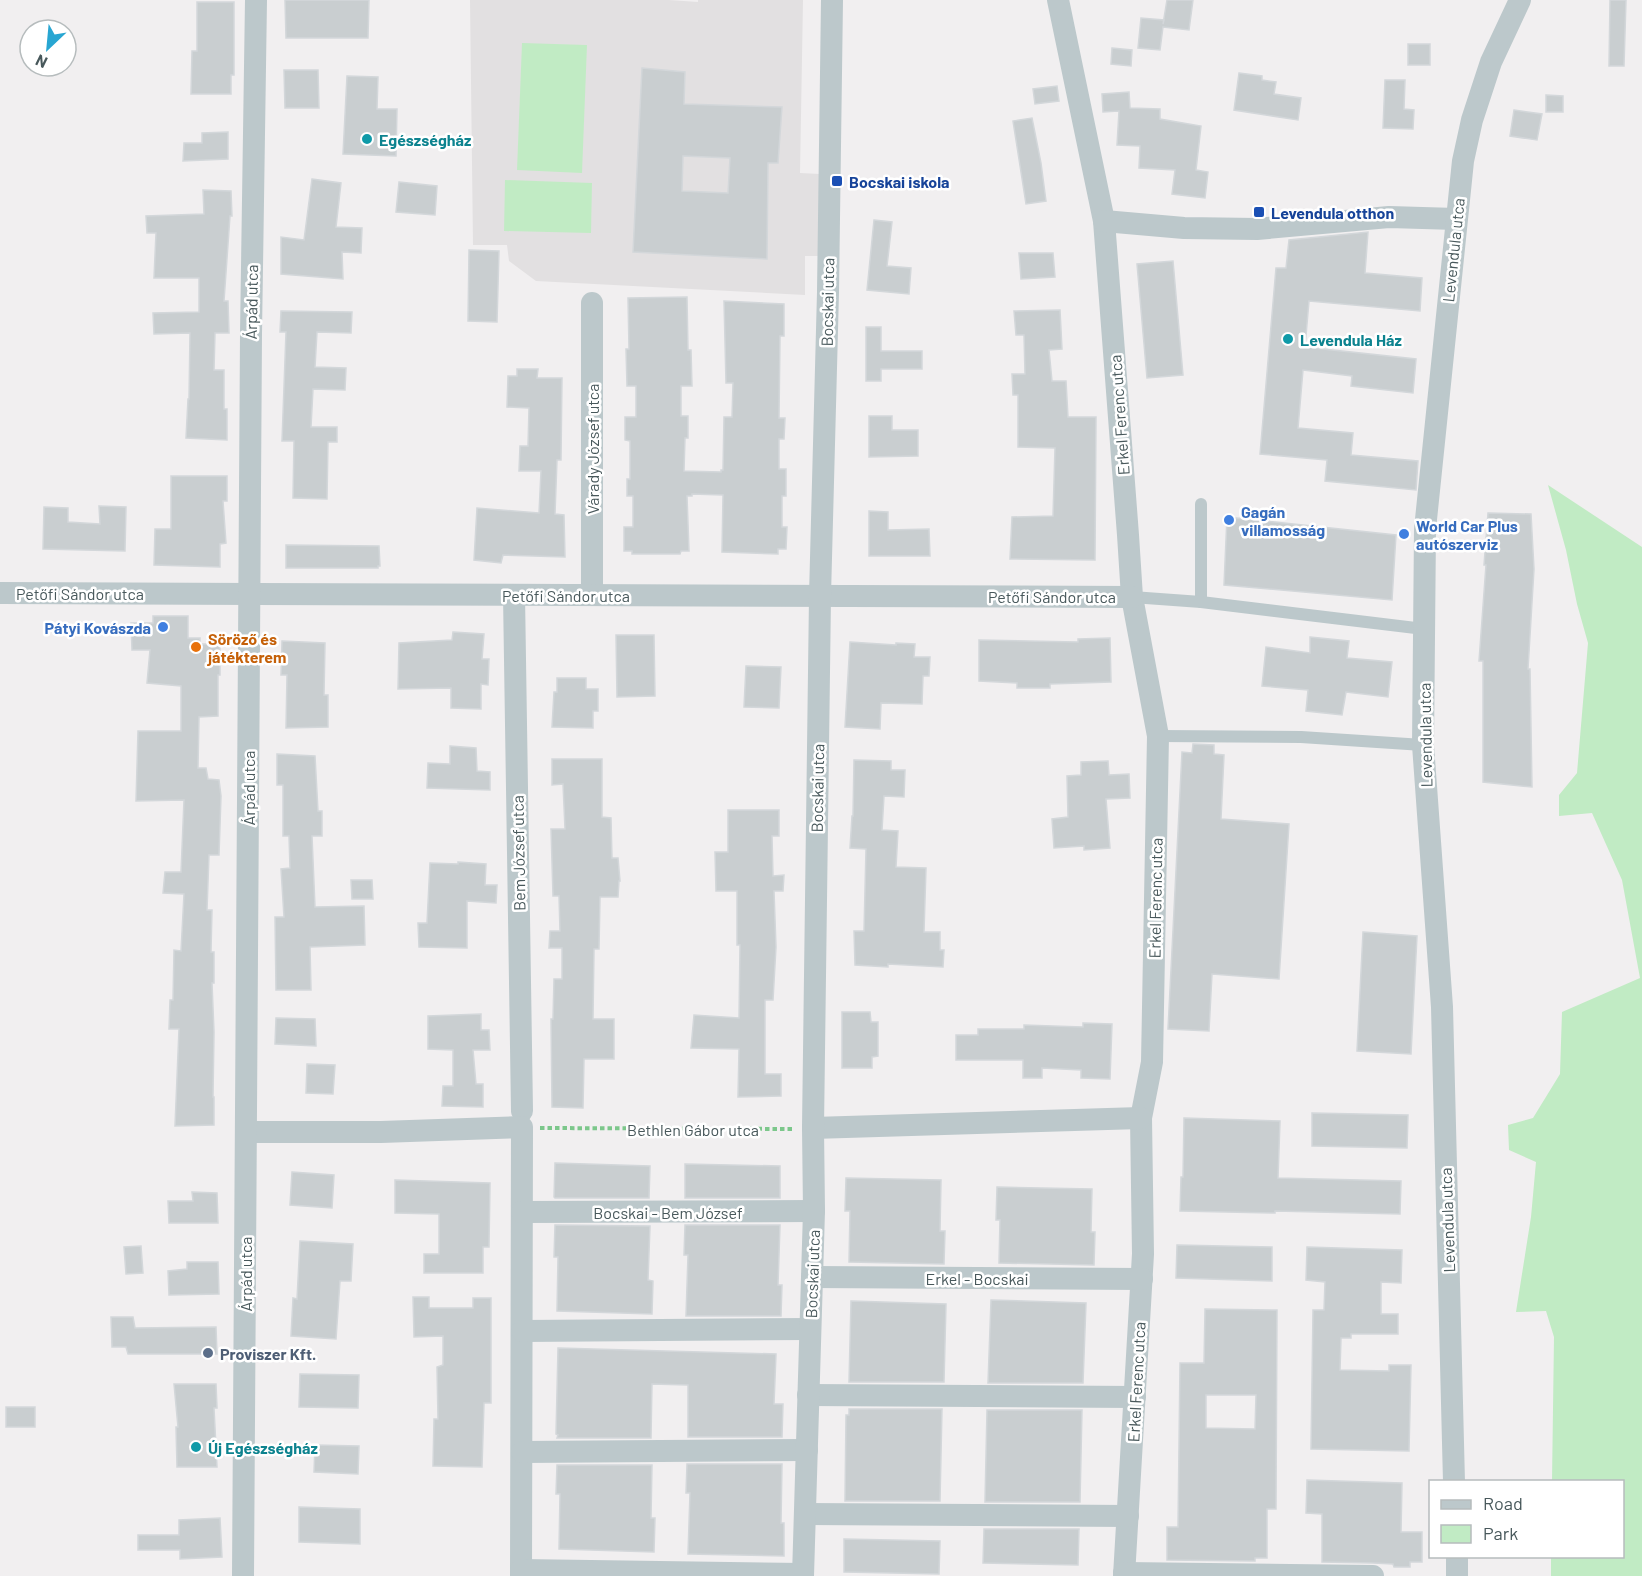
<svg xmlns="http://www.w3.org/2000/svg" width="1642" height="1576" viewBox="0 0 1642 1576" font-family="Barlow,sans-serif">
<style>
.education{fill:#e2e0e1}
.green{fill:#c1ebc4}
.building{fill:#c9ced0;stroke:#d3d7da;stroke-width:1.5;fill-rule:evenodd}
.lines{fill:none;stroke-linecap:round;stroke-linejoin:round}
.path{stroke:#7cc78b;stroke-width:4;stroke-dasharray:4.5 3;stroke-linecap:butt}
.service{stroke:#bcc8cb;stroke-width:12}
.minor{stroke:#bcc8cb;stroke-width:22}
.culture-dot{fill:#0f9aa8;stroke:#fff;stroke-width:2}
.transit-dot{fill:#1a4fb4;stroke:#fff;stroke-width:2}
.shop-dot{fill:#3f7fe0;stroke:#fff;stroke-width:2}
.food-dot{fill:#e8710a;stroke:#fff;stroke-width:2}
.service-dot{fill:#5c6f8a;stroke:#fff;stroke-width:2}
.labels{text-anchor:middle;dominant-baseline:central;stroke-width:5;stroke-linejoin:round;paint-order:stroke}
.culture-label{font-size:16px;font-weight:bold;fill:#0d838f;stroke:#fff;text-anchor:start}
.transit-label{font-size:16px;font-weight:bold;fill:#164399;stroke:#fff;text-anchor:start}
.street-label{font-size:16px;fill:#48585b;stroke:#fff}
.shop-label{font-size:16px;font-weight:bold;fill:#366cbe;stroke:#fff;text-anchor:start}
.food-label{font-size:16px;font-weight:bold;fill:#c56008;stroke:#fff;text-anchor:start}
.service-label{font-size:16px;font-weight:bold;fill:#4e5e75;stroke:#fff;text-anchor:start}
</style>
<rect width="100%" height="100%" fill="#f1eff0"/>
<path class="education" d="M470 0H669L698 2V0H803L800 173 820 174 819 256H805V295L536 281 509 261 507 245H473Z"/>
<g class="green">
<path d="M522 43 587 45 582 173 517 170Z"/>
<path d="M505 180 592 183 591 233 504 231Z"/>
<path d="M1548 485 1642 547V1576H1551V1557L1622 1556V1482L1552 1481 1554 1337 1546 1311 1516 1312 1531 1217 1536 1162 1509 1150 1508 1125 1533 1118 1560 1074 1562 1012 1640 978 1622 880 1592 813 1559 816V795L1577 773 1588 643 1577 604 1566 550Z"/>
</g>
<g class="building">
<path d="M285 0H369L368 38H286Z"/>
<path d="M1167 0H1193L1189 30 1163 27 1160 50 1138 48 1141 18 1164 20 1163 24Z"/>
<path d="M1610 0H1626L1624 66H1609Z"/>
<path d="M197 2H234V75H231V94H191L192 51H197Z"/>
<rect x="1408" y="44" width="22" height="21"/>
<path d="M1112 48 1132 50 1131 66 1111 64Z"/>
<path d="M642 68 685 72 684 104 782 107 778 163H768L767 259 633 252ZM683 156 730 158 728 193 682 191Z"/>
<path d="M284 70H318L319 108H285Z"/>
<path d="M1239 73 1262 76V80L1276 82 1274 94 1301 98 1298 120 1234 110Z"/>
<path d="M347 76 378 77 377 109H397L396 156 343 154Z"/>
<path d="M1385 80H1405L1404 109 1414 110 1413 129 1383 128Z"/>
<path d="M1057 86 1059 101 1035 104 1033 89Z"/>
<path d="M1129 92 1130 108 1160 109V119L1201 126 1196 170 1208 172 1205 198 1172 194 1175 170 1139 168 1140 146 1117 145 1119 111 1103 112 1102 94Z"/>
<path d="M1546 95 1563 96V112H1546Z"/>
<path d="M1514 110 1542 114 1537 140 1510 136Z"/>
<path d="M1032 118 1041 163 1046 201 1026 204 1013 121Z"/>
<path d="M228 132V159L183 161 184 143H202V133Z"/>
<path d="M312 179 341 183 336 227 362 228 361 253 342 252 343 279 281 274V237L304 240Z"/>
<path d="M399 182 437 186 435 215 396 212Z"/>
<path d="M203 190 231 191 232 216H230L224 301H228L229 333H215L214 370H224V409H227V440L186 438 188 399H189L190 333 154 334 153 313 199 312V278H154L156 233H147L146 216 204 214Z"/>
<path d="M874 220 892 222 887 266 911 268 909 294 867 290Z"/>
<path d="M1368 232 1365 273 1422 278 1420 311 1309 301 1305 347 1416 359 1413 393 1351 386 1352 376 1303 370 1298 428 1353 433 1351 455 1418 461 1416 490 1325 481 1327 460 1260 454 1276 268H1286L1289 240Z"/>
<path d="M469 250 499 251 497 322 468 321Z"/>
<path d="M1019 253H1053L1055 277 1021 279Z"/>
<path d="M1173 261 1183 375 1147 378 1137 264Z"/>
<path d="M687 297 688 350H691L692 386H681V416H688V438H685L684 471 721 472V470H723L724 417H732L733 383H726L724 301 784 304V336H780L779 418H785L784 439H779V469H786V496H782V527H787L786 549H778V554L722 552 723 495 692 494V496H687L689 551H681L680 554H632V551H624V527H633V496H627V479H630V441L625 440V417H636V386H627L626 349H629L628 298Z"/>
<path d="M1060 310 1062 349 1049 350 1052 381H1066L1068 417H1096L1095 560 1010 559 1012 517 1053 516 1055 448 1018 447V395H1013L1012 374H1025L1024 335H1016L1014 311Z"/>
<path d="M281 311 352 312 351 333 317 332 315 367 346 368 345 390 313 389 311 427H337V442H328L327 499 293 498 294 441H282L286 332H280Z"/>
<path d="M866 327H881V351H922V369H881V381H866Z"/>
<path d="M517 369H538L537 378H562L561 460H557L555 514 564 515 565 557 503 555 501 563 474 560 477 508 539 513 541 471H519L520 446H528L529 408 507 407 508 376H517Z"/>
<path d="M869 416H892V430H918V456L869 457Z"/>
<path d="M171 476H227V501H223L226 543 220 544V567L154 565 155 529H171Z"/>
<path d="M99 506 126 507 125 551 43 549 44 507 68 508V522L100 524Z"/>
<path d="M869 511 888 512V530L929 529 930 556H869Z"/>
<path d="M1488 513 1531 514 1534 569 1528 669H1530L1532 787 1483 782V661H1479L1486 565H1484Z"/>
<path d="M1227 517 1396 535 1392 600 1224 585Z"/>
<path d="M286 545 379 546 380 566H378V568H286Z"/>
<path d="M153 616H188V638H200V644H220V675H218V716L199 717 198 768H206L208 779 219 780 221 796 219 855H209L207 910H212L211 952H214V983H212L214 1032 213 1097H214V1125L175 1126 179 1029H169L170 1000H173L174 950 181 951 184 894 163 893 165 872H181L184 800 136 801 138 731H181V686L147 683 150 650H132L131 623H153Z"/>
<path d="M453 632 484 634 482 659H489L488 685 481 684V709L451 708V688L398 689 399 643 452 640Z"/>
<path d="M616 635H654L655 696 617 697Z"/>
<path d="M1310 637 1349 641 1347 658 1392 662 1388 697 1346 692 1342 715 1306 711 1308 690 1262 686 1266 647 1310 653Z"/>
<path d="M1110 638 1111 682 1050 684V688H1017V683L979 681V640L1078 642V639Z"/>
<path d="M282 641 325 643 324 695H328V727L286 728 287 675H281Z"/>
<path d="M850 642 896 645V643L915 644 914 657H930L929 676H923L922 704 881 703 880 729 845 727Z"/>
<path d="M746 666 781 667 779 708 744 707Z"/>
<path d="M557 678H586V689H598V711H593V728L552 727 554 692H557Z"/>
<path d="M1193 744 1214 745V754L1224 755 1221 819 1289 824 1279 979 1212 974 1209 1031 1168 1029 1182 752 1192 753Z"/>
<path d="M450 746 476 748 477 771 490 772V790L427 788 428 763 450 764Z"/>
<path d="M277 754 315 756 318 811H322V836H312L315 907 364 906 365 945 310 947 311 990H276L275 917H284L281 869 290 868 289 836H283V785H277Z"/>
<path d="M552 759H602V817L611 818 612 858H618L620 881H619L618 897H600L599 949H594L593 1019H614V1059H584L583 1108 552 1107 551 1019H553L554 979H562V948H549L550 931H560L559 896H553L551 829H565L563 784 552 785Z"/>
<path d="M854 760 891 761V770H905L904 797 884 796 882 830 898 831 896 867 926 868 924 932H940V950H944L943 967 888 964V967L855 965 854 931H864L866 849 850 848 852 816H853Z"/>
<path d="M1108 761 1109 775 1129 774 1130 798 1106 799 1110 848 1084 850V846L1054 848 1052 819 1068 817 1067 776 1081 775V762Z"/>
<path d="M728 810H779V836H772L773 876 784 875 783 891H774L776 947 773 1000H765V1074H781V1096L738 1097 739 1049 691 1048 694 1015 739 1018 740 945H737V891H716L715 852H728Z"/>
<path d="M458 862 486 864 485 885H497L496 903 467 901V948L419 947 418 923H427L430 863 458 864Z"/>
<path d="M351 880H372L373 899H352Z"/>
<path d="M1363 932 1417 936 1411 1054 1357 1051Z"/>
<path d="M842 1012H870L871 1022H878V1056L872 1057V1068H842Z"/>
<path d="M481 1014V1030H489L490 1050H473L476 1084H483V1107L442 1106 443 1086H453V1050L428 1049V1016Z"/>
<path d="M276 1018 315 1019 316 1046 275 1044Z"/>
<path d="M1083 1023 1112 1024 1110 1079 1081 1078V1070L1042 1068V1078H1023V1060H956V1035H978V1029H1024V1025L1083 1027Z"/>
<path d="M307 1064 335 1065 333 1094 306 1093Z"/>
<path d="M1312 1113 1408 1115 1407 1148 1312 1146Z"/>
<path d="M1184 1118 1280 1121 1278 1178 1401 1181 1400 1214 1275 1211V1213L1180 1211 1181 1177H1183Z"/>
<path d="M555 1163 650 1166 649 1198H555L554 1197Z"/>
<path d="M685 1164 780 1166V1198H685Z"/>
<path d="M292 1172 334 1175 332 1208 290 1205Z"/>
<path d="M846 1178 941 1180 940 1231H945L944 1264 849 1262 850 1211H845Z"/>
<path d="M395 1180 490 1183 489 1247H483V1273H424V1254H439V1214L395 1213Z"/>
<path d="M997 1187 1092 1189 1091 1232H1095L1094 1265 999 1263 1000 1220H996Z"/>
<path d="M192 1192 217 1193 218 1223H169L168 1201H193Z"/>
<path d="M555 1225 650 1226 648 1280 653 1281 652 1314 557 1311 558 1257H554Z"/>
<path d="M685 1225H780L778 1285H782L781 1316H686L688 1255H684Z"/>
<path d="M300 1241 353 1244 351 1281H340L336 1339 291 1336 293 1298 297 1299Z"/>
<path d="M1177 1245 1272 1247V1281L1176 1278Z"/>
<path d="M141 1246 143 1273 126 1274 124 1247Z"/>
<path d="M1307 1247 1402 1250 1401 1283 1381 1282V1314H1398V1334H1351V1338H1341L1340 1370 1389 1371V1365H1411L1409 1451 1311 1449 1313 1310H1324L1325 1282 1306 1280Z"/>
<path d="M187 1262H218L219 1294 169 1295 168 1271 187 1269Z"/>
<path d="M413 1297H429V1308H473V1298H491V1403H484L482 1467 433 1466 434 1419H438L437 1367 443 1365V1336L414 1337Z"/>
<path d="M991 1300 1086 1303 1083 1383H988Z"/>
<path d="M851 1301 946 1304 944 1382H849Z"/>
<path d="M1205 1309 1277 1310 1276 1509H1267V1558H1255V1561L1167 1560V1527H1178L1180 1363H1204ZM1206 1395H1256L1255 1429 1206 1428Z"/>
<path d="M111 1317H133L135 1328 216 1327 217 1354H128L126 1347H112Z"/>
<path d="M558 1348 776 1354 774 1404H783L782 1437H688V1385L652 1384 651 1438H557L558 1435 556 1434Z"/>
<path d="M300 1374 359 1375 358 1408 299 1407Z"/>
<path d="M174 1384H216L217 1408H214L217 1467H177L176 1427H178Z"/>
<rect x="6" y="1407" width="29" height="20"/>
<path d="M849 1409H942L940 1501H845L846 1415H849Z"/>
<path d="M987 1410H1082L1080 1502H985Z"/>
<path d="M315 1445 359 1446 358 1474 314 1472Z"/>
<path d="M687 1464H782L781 1523H784V1556L688 1554 690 1493H686Z"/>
<path d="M557 1465H652L651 1518H655L654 1552 559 1549 560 1494H556Z"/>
<path d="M1307 1480 1402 1483 1401 1532H1422V1562H1410V1567H1394L1393 1564 1373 1563 1322 1562V1514L1306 1513Z"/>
<path d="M299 1507 360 1509V1544L299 1542Z"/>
<path d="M220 1518 222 1557 180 1559V1550H138V1535H179V1520Z"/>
<path d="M984 1529H1079L1078 1565 983 1563Z"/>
<path d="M844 1539 940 1541 939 1574 844 1572Z"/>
</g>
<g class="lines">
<path class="path" d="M540 1128 794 1129"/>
<g class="service">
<path d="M1201 504V602"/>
<path d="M1132 597 1201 602 1424 629"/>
<path d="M1158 736 1301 737 1423 745"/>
</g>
<g class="minor">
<path d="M1058 0 1104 221 1128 535 1132 597 1158 736 1152 1062 1141 1118 1143 1254 1124 1576"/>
<path d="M1104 221 1184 228 1257 229 1389 217 1456 219"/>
<path d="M592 303V595"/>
<path d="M0 593 1132 597"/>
<path d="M514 595 522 1111"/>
<path d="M813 1128 1141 1118"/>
<path d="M246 1132H381L522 1127 521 1576"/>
<path d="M522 1212 814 1211"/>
<path d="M812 1277 1142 1279"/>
<path d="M522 1331 810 1329"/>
<path d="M808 1395 1135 1397"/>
<path d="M522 1452 807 1450"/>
<path d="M1454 1482 1442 1007 1423 745 1425 529 1463 161 1472 120 1491 62 1520 0"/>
<path d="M805 1514 1128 1516"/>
<path d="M1457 1556V1576"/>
<path d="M521 1570 803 1574"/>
<path d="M1124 1573 1373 1576"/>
<path d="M243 1576 251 334 256 0"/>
<path d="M803 1576 814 1211 813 1128 820 596 828 292 832 0"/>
</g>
</g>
<g class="culture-dot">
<circle cx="367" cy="139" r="6"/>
<circle cx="1288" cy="339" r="6"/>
<circle cx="196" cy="1447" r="6"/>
</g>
<g class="transit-dot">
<rect x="831" y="175" width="12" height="12" rx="3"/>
<rect x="1253" y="206" width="12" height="12" rx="3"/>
</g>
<g class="shop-dot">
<circle cx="1229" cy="520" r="6"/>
<circle cx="1404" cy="534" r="6"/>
<circle cx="163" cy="627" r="6"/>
</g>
<circle class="food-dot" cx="196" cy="647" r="6"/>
<circle class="service-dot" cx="208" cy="1353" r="6"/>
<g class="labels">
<g class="culture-label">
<text x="379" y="139">Egészségház</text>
<text x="1300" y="339">Levendula Ház</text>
<text x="208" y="1447">Új Egészségház</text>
</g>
<g class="transit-label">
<text x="849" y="181">Bocskai iskola</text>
<text x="1271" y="212">Levendula otthon</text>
</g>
<g class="street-label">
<text transform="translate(1453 250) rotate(-84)">Levendula utca</text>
<text transform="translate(251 302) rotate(-89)">Árpád utca</text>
<text transform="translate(827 302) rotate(-89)">Bocskai utca</text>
<text transform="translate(1119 415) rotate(-94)">Erkel Ferenc utca</text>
<text transform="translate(592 449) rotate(-90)">Várady József utca</text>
<text x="80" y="593">Petőfi Sándor utca</text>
<text x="566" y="595">Petőfi Sándor utca</text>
<text x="1052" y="596">Petőfi Sándor utca</text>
<text transform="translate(1425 735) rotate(-91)">Levendula utca</text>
<text transform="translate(248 788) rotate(-90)">Árpád utca</text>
<text transform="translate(817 788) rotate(-89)">Bocskai utca</text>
<text transform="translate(518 853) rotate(-91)">Bem József utca</text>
<text transform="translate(1155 898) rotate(-89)">Erkel Ferenc utca</text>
<text x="693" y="1129">Bethlen Gábor utca</text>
<text x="668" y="1212">Bocskai - Bem József</text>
<text transform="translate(1447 1220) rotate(-92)">Levendula utca</text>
<text transform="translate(245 1274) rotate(-90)">Árpád utca</text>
<text transform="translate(812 1274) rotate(-88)">Bocskai utca</text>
<text x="977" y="1278">Erkel - Bocskai</text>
<text transform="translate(1136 1382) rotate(-87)">Erkel Ferenc utca</text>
</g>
<g class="shop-label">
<text x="1241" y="511">Gagán<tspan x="1241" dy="18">villamosság</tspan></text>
<text x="1416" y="525">World Car Plus<tspan x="1416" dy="18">autószerviz</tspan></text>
<text x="151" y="627" text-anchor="end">Pátyi Kovászda</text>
</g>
<g class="food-label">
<text x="208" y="638">Söröző és<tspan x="208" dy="18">játékterem</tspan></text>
</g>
<g class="service-label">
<text x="220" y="1353">Proviszer Kft.</text>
</g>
</g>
<rect x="1429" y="1480" width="195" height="78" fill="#ffffff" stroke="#b6bcbd" stroke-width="1.5"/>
<rect x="1441" y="1500" width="30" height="9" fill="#bcc8cb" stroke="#b6bcbd" stroke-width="1.5"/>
<text x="1483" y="1510" font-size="18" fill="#48585b">Road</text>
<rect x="1441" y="1525" width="30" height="18" fill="#c1ebc4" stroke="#b6bcbd" stroke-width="1.5"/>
<text x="1483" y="1540" font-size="18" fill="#48585b">Park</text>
<g transform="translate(48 48) rotate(206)"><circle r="28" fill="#ffffff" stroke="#b6bcbd" stroke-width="1.5"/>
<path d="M0-4.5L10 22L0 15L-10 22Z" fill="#28a6d2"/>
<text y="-9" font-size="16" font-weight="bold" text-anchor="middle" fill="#48585b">N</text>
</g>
</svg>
